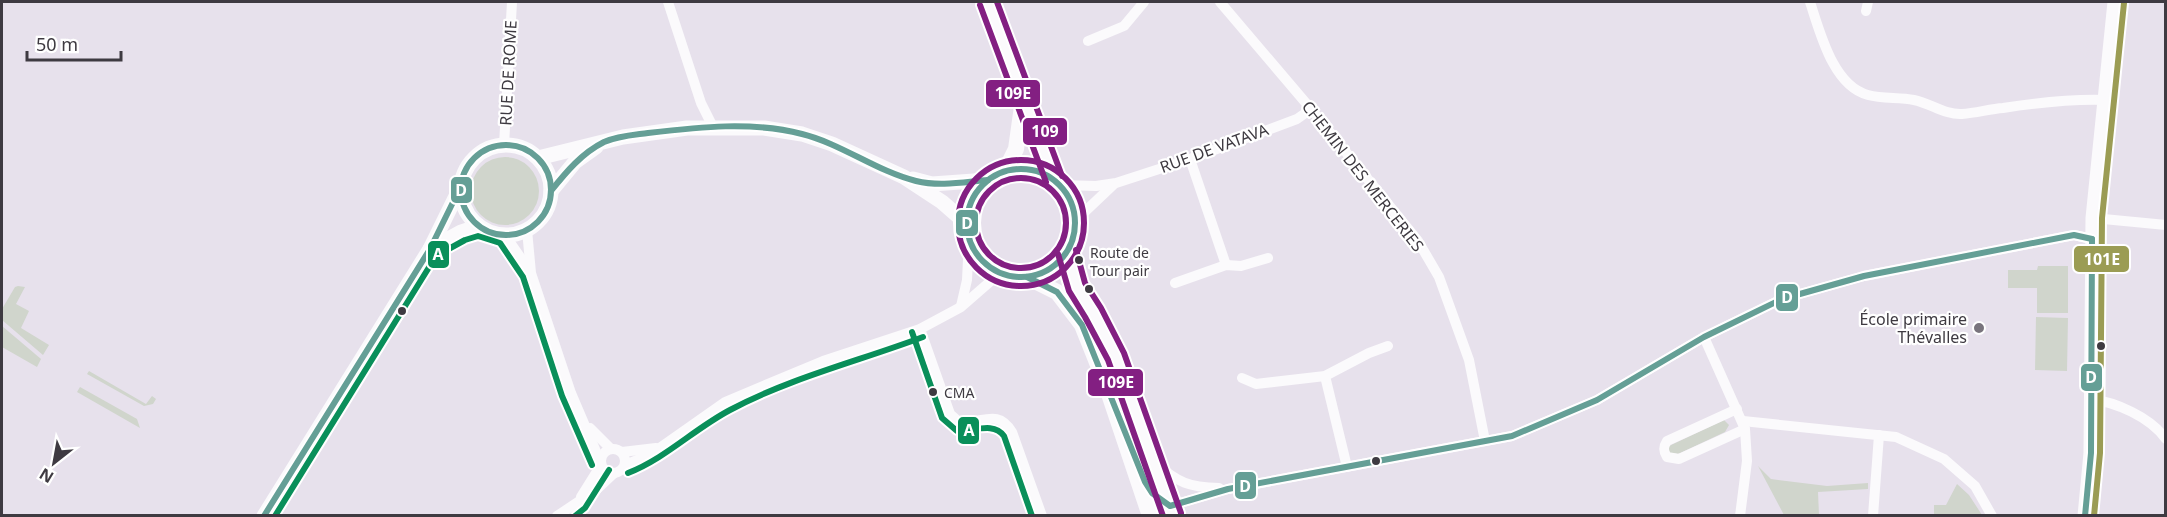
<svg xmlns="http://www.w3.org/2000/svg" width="2167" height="517" viewBox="0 0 2167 517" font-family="'Noto Sans',sans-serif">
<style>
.green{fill:#d0d5cc}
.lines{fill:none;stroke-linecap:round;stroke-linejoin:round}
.street{stroke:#fbfafc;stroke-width:10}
.secondary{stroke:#fbfafc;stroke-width:15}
.primary{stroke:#fbfafc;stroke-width:16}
.bus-1-casing{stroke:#fff;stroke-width:10}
.bus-2-casing{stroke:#fff;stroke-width:10}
.bus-3-casing{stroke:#fff;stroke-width:10}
.bus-4-casing{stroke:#fff;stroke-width:10}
.bus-5-casing{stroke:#fff;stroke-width:10}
.bus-1{stroke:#659f96;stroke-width:6}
.bus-2{stroke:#098f5a;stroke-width:6}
.bus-3{stroke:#831f82;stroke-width:6}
.bus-4{stroke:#831f82;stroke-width:6}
.bus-5{stroke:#9b9c54;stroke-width:6}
.bus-dot{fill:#3e3a41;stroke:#fff;stroke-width:2}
.poi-dot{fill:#79747d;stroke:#fff;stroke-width:2}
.labels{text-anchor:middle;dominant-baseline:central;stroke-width:4.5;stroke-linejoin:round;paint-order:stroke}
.bus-label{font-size:14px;fill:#3e3a41;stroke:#fff;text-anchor:start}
.street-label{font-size:16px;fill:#3e3a41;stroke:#fff}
.poi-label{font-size:16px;fill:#3e3a41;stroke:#fff;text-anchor:end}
.line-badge{stroke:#fff;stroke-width:2}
.badge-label{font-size:16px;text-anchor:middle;font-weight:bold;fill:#fff}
</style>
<rect width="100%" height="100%" fill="#e7e1ec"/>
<g class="green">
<circle cx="505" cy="191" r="34"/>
<path d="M2038 266H2068V313H2037V288H2008V270H2037Z"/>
<path d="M18 286 25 287 16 304 29 311 21 328 49 345 43 355 2 320V309L15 287Z"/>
<path d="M2036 317 2068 318 2067 371 2035 370Z"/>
<path d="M2 326 41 359 37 367 2 347Z"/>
<path d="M89 371 146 404 152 396 156 399 153 404 144 406 87 374Z"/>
<path d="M80 387 137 419 140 428 77 392Z"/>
<path d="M1724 420 1729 425 1725 432 1678 454 1670 453 1668 449 1669 446Z"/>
<path d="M1758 466 1771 479 1827 486 1868 483V489L1818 492 1819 515H1784Z"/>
<path d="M1957 484 1969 495 1982 515H1934V505H1946Z"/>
</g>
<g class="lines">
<g class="street">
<path d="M668 2 701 103 713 127"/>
<path d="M1220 2 1311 109 1418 241 1439 277 1469 360 1485 441"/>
<path d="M1810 2C1820 32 1833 86 1868 95 1883 99 1899 97 1914 100 1930 103 1945 115 1962 114 1976 113 1990 109 2003 108 2036 103 2071 99 2104 100"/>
<path d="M1866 11 1868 2"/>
<path d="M1088 41 1124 26 1144 2"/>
<path d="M504 145 512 2"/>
<path d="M1190 159 1226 265"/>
<path d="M1061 185 1096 186 1116 183 1190 159 1297 119 1311 109"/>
<path d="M2093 218 2166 225"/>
<path d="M1075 221 1113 185"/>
<path d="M527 230 531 273 571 393 600 461"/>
<path d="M505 235 529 270"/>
<path d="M1175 283 1226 265 1241 266 1268 258"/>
<path d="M961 306 967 280 969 239"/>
<path d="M920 329 950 414 959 422C981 425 997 407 1012 432L1042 516"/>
<path d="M1704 337 1745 429 1747 461 1740 516"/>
<path d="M1325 376 1347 467"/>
<path d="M1242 378 1256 384 1325 376 1369 353 1388 346"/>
<path d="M2090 399C2116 402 2150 417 2166 439"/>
<path d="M1737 409 1667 441C1663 447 1663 451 1667 457L1679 459 1745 429"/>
<path d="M1743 421 1896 437 1944 459 1975 486 1992 516"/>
<path d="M590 428 611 449"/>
<circle cx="613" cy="461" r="12"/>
<path d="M622 452 656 448"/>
<path d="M1155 463C1179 483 1188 487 1219 488"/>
<path d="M625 465 651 454 725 402 823 361 920 329 961 307 1000 273"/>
<path d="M1143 478 1152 493 1170 506 1228 489 1512 436 1597 400 1704 337 1782 299 1864 276 2074 235 2092 239"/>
<path d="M581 497 601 465"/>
<path d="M557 516 596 490 613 474"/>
<path d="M1873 516 1879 435"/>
</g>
<g class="secondary">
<circle cx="506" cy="190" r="45"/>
<path d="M538 158 623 137 687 128H764L802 134 832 144 904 177 942 202 966 223"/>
<path d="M913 179 932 184 988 180"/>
<path d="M551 191 575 162 596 147"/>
<path d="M430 249 461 232 479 226"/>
<path d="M264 516 430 249 461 186"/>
<path d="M2085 516 2091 453 2093 218 2115 2"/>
</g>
<g class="primary">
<path d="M988 2 1054 179"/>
<circle cx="1021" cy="223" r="54"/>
<path d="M1005 171 1016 149 1023 99"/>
<path d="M1067 252 1077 287 1093 312 1116 356 1173 516"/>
<path d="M1027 277 1057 292 1082 325 1106 385 1150 516"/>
</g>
<defs>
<g id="bus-1">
<circle cx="506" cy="190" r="45"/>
<circle cx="1021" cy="223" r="54"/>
<path d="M551 191C566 172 582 153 604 142 618 136 634 135 648 133 699 127 752 121 802 134 842 144 876 171 916 181 940 187 964 182 988 180"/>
<path d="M1027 277 1057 292 1082 325 1145 482 1152 493 1170 506 1228 489 1512 436 1597 400 1704 337 1782 299 1864 276 2074 235 2092 239"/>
<path d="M264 516 430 249 461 186"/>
<path d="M2085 516 2091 453 2092 239"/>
</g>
<g id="bus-2">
<path d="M912 332 942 418 957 431C973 432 993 421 1004 436L1032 516"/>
<path d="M628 473C666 458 694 429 730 410 790 378 859 361 923 337"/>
<path d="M275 516 436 256 465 240 478 236 500 243 523 277 562 396 592 465"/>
<path d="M575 516 585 508 609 470"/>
</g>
<g id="bus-3">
<path d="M980 5 1046 182"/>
<circle cx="1021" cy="223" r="63"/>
<path d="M1058 254 1069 291 1085 317 1108 360 1163 516"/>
</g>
<g id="bus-4">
<path d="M997 2 1062 176"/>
<circle cx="1021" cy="223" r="45"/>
<path d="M1076 250 1085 283 1101 308 1124 353 1181 513"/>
</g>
<path id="bus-5" d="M2094 516 2100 453 2102 218 2124 3"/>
</defs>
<use href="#bus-1" class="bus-1-casing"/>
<use href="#bus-2" class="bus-2-casing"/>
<use href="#bus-3" class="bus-3-casing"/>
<use href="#bus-4" class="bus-4-casing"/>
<use href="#bus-5" class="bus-5-casing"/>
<use href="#bus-1" class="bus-1"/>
<use href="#bus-2" class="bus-2"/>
<use href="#bus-3" class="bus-3"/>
<use href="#bus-4" class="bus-4"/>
<use href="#bus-5" class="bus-5"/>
</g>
<g class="bus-dot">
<circle cx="1079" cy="260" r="5"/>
<circle cx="1089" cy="289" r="5"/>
<circle cx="402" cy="311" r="5"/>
<circle cx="2101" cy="346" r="5"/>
<circle cx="933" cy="392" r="5"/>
<circle cx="1376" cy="461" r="5"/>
</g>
<circle class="poi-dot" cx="1979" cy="328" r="6"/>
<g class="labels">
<g class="bus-label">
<text x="1090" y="252">Route de<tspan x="1090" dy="18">Tour pair</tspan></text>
<text x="944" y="392">CMA</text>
</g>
<g class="street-label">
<text transform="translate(508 73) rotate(-87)">RUE DE ROME</text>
<text transform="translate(1214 148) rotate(-20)">RUE DE VATAVA</text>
<text transform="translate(1363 176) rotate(52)">CHEMIN DES MERCERIES</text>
</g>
<g class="poi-label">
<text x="1967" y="319">École primaire<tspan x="1967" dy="18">Thévalles</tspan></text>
</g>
</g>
<g class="line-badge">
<rect x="985" y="79" width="56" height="29" rx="6" fill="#831f82"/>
<rect x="1022" y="117" width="46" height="29" rx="6" fill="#831f82"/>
<rect x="450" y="176" width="23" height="28" rx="6" fill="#659f96"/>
<rect x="955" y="209" width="24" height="28" rx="6" fill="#659f96"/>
<rect x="427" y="240" width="23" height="29" rx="6" fill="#098f5a"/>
<rect x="2073" y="245" width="57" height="28" rx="6" fill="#9b9c54"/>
<rect x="1775" y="283" width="24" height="29" rx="6" fill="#659f96"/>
<rect x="2080" y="363" width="23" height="29" rx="6" fill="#659f96"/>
<rect x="1087" y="368" width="57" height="29" rx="6" fill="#831f82"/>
<rect x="957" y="416" width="23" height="29" rx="6" fill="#098f5a"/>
<rect x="1234" y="471" width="23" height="29" rx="6" fill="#659f96"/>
</g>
<g class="badge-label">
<text x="1013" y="99">109E</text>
<text x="1045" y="137">109</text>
<text x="461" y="196">D</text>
<text x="967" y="229">D</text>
<text x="438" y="260">A</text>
<text x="2102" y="265">101E</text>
<text x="1787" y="303">D</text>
<text x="2091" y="383">D</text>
<text x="1116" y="388">109E</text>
<text x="969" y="436">A</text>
<text x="1245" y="492">D</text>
</g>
<rect width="2167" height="517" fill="none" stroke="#3e3a41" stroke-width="6"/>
<g transform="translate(54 463) rotate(211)" stroke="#ffffff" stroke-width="4.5" paint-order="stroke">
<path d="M0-4.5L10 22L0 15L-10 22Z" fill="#3e3a41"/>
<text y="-9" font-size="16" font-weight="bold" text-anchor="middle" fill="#3e3a41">N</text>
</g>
<path d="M27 51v9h94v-9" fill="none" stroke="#3e3a41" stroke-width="3"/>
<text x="36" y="51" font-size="18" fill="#3e3a41" stroke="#ffffff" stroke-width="4.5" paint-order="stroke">50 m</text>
</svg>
